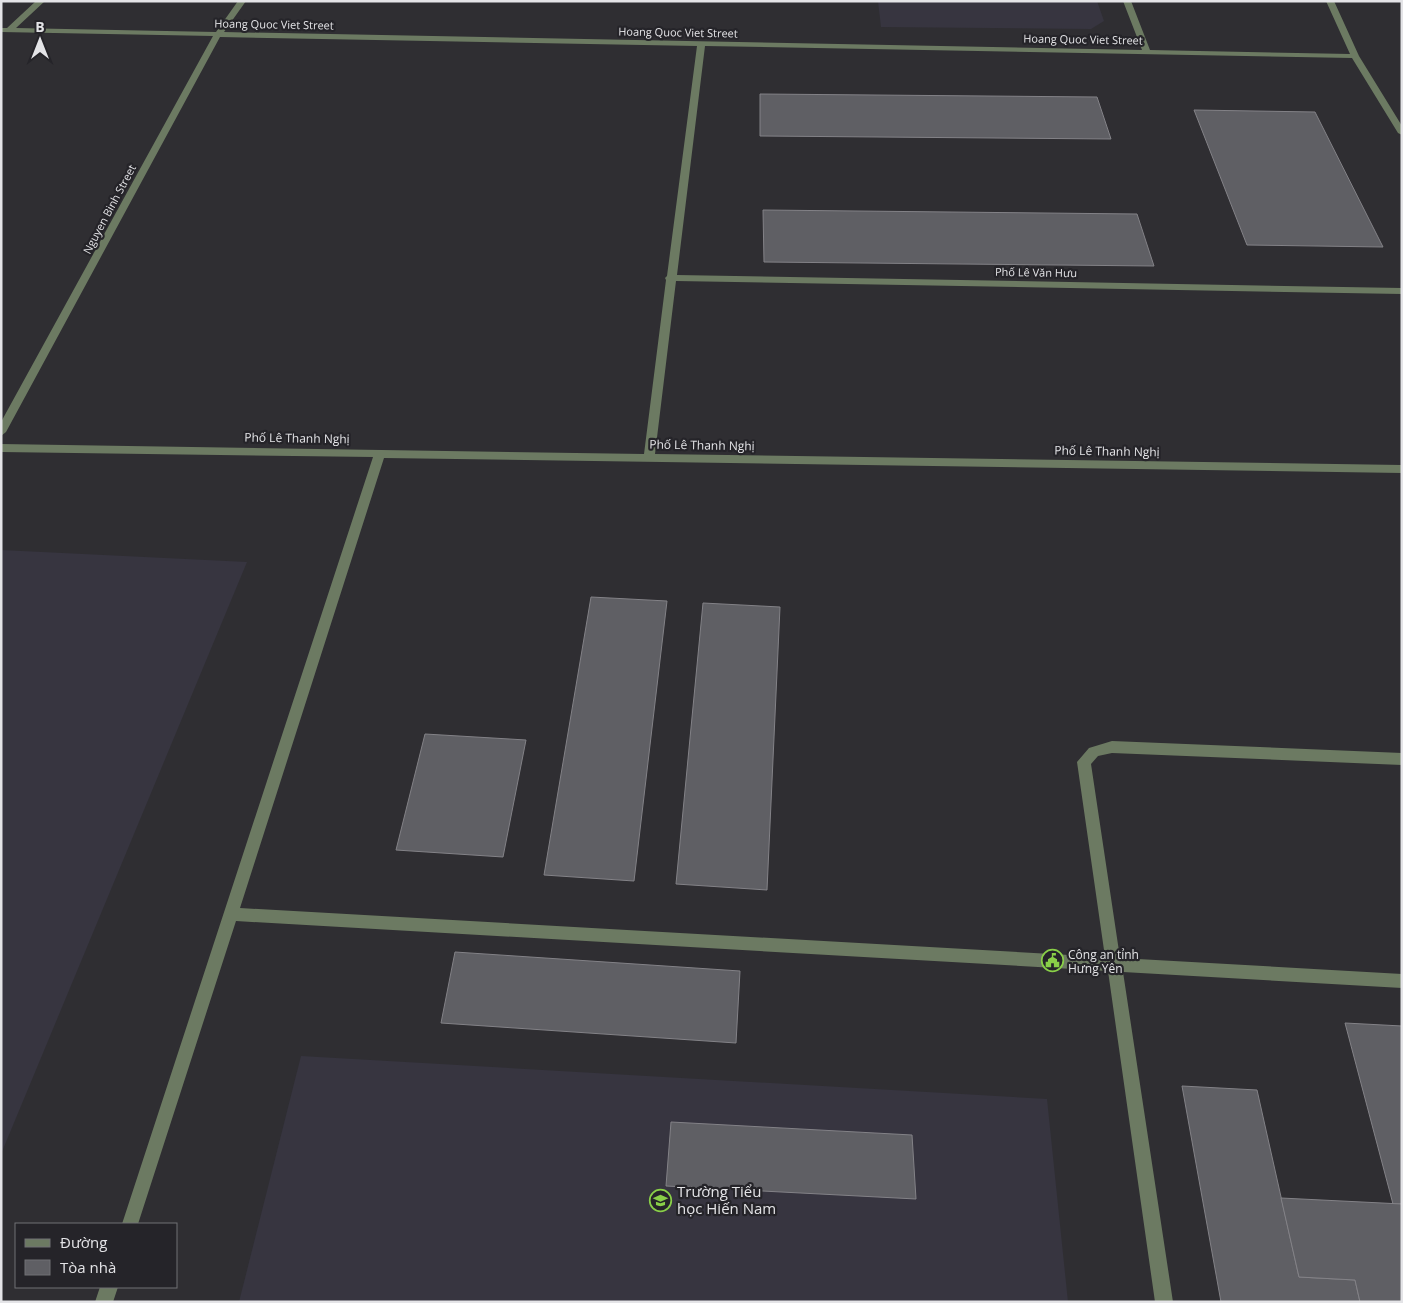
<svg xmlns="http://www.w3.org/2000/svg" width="1403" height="1303" viewBox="0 0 1403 1303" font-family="'Open Sans',sans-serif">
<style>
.built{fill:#373540}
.building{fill:#5f5f64;stroke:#838287}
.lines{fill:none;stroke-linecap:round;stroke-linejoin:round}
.minor{fill:#6c7a62;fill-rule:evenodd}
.labels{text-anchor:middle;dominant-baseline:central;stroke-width:4.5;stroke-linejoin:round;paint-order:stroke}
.far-street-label{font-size:11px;fill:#e4e4e7;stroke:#252429}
.street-label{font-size:12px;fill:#e4e4e7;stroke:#252429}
.poi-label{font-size:12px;fill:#e4e4e7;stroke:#252429;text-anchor:start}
.near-poi-label{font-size:15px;fill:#e4e4e7;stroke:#252429;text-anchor:start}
</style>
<rect width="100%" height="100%" fill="#2f2e32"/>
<g class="built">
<path d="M878 1H1097L1104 21 1091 29 881 27Z"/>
<path d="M1 550 247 562 1 1154Z"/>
<path d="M301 1056 1047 1099 1068 1302H239Z"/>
</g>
<g class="building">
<path d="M760 94 1097 97 1111 139 760 136Z"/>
<path d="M1194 110 1315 112 1383 247 1247 245Z"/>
<path d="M763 210 1137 214 1154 266 764 262Z"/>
<path d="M591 597 667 601 634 881 544 875Z"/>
<path d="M703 603 780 607 767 890 676 884Z"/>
<path d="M425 734 526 740 503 857 396 850Z"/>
<path d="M455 952 740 971 736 1043 441 1023Z"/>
<path d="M1345 1023 1402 1026V1204H1393Z"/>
<path d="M1182 1086 1257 1090 1299 1277 1355 1280 1360 1302H1221Z"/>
<path d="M671 1122 912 1135 916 1199 666 1186Z"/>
<path d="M1281 1198 1402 1204V1302H1360L1355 1280 1299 1277Z"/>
</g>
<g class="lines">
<g class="minor">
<path d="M36 1H45L16 28 216 32 238 1H246L224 32 1142 50 1123 1H1131L1150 50 1350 54 1326 1H1334L1359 56 1402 126V135L1398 133 1352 58 705 46 677 275 1402 288V294L676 281 655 454 1402 465V473L384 458 240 908 1105 957 1077 762 1089 748 1112 741 1402 753V765L1112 753 1098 756 1091 764 1120 958 1402 974V988L1123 972 1173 1302H1155L1108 971 236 921 138 1224H122L373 457 1 452V444L644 454 666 280 665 278 667 276 697 46 220 37 6 432 1 436V422L213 36 1 32V28H7Z"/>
<path d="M100 1287H118L113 1302H95Z"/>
</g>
</g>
<defs>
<symbol id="civic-ring" viewBox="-11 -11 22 22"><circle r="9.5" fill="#252429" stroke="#89cf48" stroke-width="1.5"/><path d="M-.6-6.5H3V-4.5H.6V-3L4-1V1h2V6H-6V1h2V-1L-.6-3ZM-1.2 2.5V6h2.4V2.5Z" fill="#89cf48"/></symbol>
<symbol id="school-ring" viewBox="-11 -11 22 22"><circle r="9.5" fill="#252429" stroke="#89cf48" stroke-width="1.5"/><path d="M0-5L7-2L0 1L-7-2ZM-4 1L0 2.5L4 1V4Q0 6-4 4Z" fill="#89cf48"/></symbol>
</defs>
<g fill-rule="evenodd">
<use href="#civic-ring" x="1040" y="948" width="25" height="25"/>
<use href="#school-ring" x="648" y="1188" width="25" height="25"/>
</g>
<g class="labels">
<g class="far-street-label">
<text transform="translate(274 24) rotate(1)">Hoang Quoc Viet Street</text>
<text transform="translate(678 32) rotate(1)">Hoang Quoc Viet Street</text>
<text transform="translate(1083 39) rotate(1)">Hoang Quoc Viet Street</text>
<text transform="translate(109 209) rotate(-62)">Nguyen Binh Street</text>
<text transform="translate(1036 272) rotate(1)">Phố Lê Văn Hưu</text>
</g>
<g class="street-label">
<text transform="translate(297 438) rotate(1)">Phố Lê Thanh Nghị</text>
<text transform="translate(702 445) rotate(1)">Phố Lê Thanh Nghị</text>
<text transform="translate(1107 451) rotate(1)">Phố Lê Thanh Nghị</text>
</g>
<g class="poi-label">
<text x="1068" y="954">Công an tỉnh<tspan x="1068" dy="14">Hưng Yên</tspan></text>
</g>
<g class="near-poi-label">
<text x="677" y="1191">Trường Tiểu<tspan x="677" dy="17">học Hiến Nam</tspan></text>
</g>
</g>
<rect width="1403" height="1303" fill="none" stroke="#e4e4e7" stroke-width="5"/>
<rect x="15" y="1223" width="162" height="65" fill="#252429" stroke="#717175"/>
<rect x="25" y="1239" width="25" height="8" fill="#6c7a62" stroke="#717175"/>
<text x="60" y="1248" font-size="15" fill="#e4e4e7">Đường</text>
<rect x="25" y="1260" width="25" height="15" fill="#5f5f64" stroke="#717175"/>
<text x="60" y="1273" font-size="15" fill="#e4e4e7">Tòa nhà</text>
<g transform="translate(40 40)" stroke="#252429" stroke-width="4" paint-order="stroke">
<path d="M0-4L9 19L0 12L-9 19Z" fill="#e4e4e7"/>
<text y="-8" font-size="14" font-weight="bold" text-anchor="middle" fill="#e4e4e7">B</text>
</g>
</svg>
